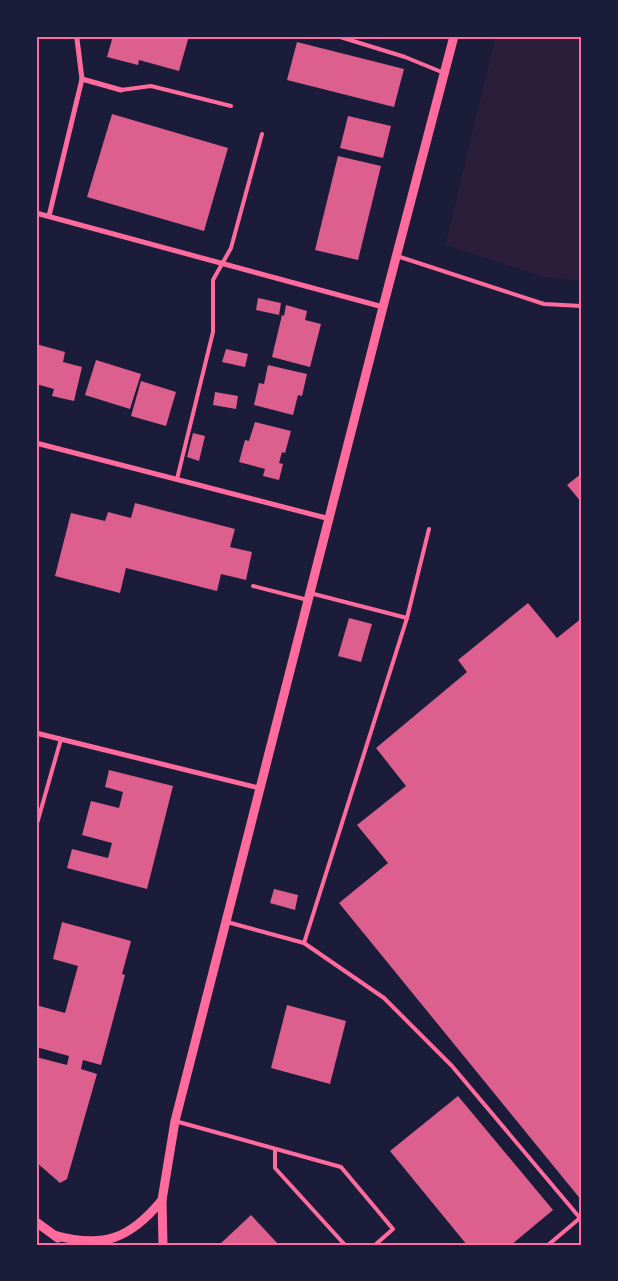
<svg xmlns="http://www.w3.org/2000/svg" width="618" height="1281" viewBox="0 0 618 1281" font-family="'DejaVu Sans',sans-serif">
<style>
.green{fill:#2a1e3b}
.building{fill:#dd5f8e}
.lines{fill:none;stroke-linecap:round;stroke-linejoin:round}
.service{stroke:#ff6b9d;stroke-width:4}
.minor{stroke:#ff6b9d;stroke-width:5}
.tertiary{stroke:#ff6b9d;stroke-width:9}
.neatline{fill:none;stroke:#ff6b9d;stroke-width:2}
</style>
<rect width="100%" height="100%" fill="#1b1b3a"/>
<path class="green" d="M496 36H582V281L545 277 445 245Z"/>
<g class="building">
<path d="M113 36H189L179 71 139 60 138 65 107 57Z"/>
<path d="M297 42 404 69 394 107 287 80Z"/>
<path d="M112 114 228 148 204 231 87 197Z"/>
<path d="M348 116 391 126 383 158 340 148Z"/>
<path d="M338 156 381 166 358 260 315 250Z"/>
<path d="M258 298 281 303 279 315 256 310Z"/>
<path d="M286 305 307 311 305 320 321 324 310 367 272 357 282 315 284 316Z"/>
<path d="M36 344 65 352 63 362 82 367 74 401 52 396 54 389 36 384Z"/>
<path d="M226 349 248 354 245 367 222 362Z"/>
<path d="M96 360 141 374 130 409 85 395Z"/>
<path d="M268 365 307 374 302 396 298 395 293 415 254 405 259 383 264 384Z"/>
<path d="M141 381 176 392 166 426 131 416Z"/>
<path d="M215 392 238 396 236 409 213 405Z"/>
<path d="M255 422 291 431 285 453 282 452 279 463 283 464 279 480 263 476 265 469 239 462 245 440 249 441Z"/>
<path d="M193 433 205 436 199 461 187 457Z"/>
<path d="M582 473V503L567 485Z"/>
<path d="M135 503 235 529 230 547 252 552 246 580 221 574 217 591 126 568 120 593 55 576 71 513 105 521 108 512 131 518Z"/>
<path d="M528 603 557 638 582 618V1201L339 903 388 863 357 825 406 786 376 748 467 672 458 660Z"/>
<path d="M349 618 372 624 361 662 338 656Z"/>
<path d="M109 770 173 786 147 889 67 868 72 849 108 858 112 843 82 835 91 801 119 808 123 792 105 787Z"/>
<path d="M274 889 298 895 295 910 270 903Z"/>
<path d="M62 922 131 941 122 974 125 975 101 1065 83 1060 81 1069 97 1074 67 1179 60 1183 36 1162V1057L67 1065 69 1056 36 1047V1005L65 1013 78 966 53 959Z"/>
<path d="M287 1005 346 1021 330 1084 271 1068Z"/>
<path d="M458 1096 553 1210 511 1245H467L390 1151Z"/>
<path d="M251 1215 279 1245H219Z"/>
</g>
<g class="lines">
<g class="service">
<path d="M337 36 405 57 444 73"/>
<path d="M121 90 151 86 231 106"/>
<path d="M397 256 544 304 582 306"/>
<path d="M177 479 213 332V280L231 248 262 134"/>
<path d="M253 586 308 600"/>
<path d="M310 593 407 618"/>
<path d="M36 827 61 739"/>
<path d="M227 922 304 943 384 998 452 1066 580 1218 548 1245"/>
<path d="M304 943 407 618 429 529"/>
<path d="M175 1121 341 1167 393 1229 375 1245"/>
<path d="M275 1150V1168L345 1245"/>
</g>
<g class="minor">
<path d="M82 79 121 90"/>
<path d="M36 213 383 307"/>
<path d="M49 216 82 79 77 39"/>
<path d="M36 443 330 519"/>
<path d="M36 733 259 788"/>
</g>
<g class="tertiary">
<path d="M36 1222 58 1238"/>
<path d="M54 1235C103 1249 130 1239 162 1200"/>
<path d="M163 1245 162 1200 175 1121 383 307 454 36"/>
</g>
</g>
<rect width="618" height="1281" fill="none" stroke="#1b1b3a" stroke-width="75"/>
<rect x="38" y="38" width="542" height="1206" class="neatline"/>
</svg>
